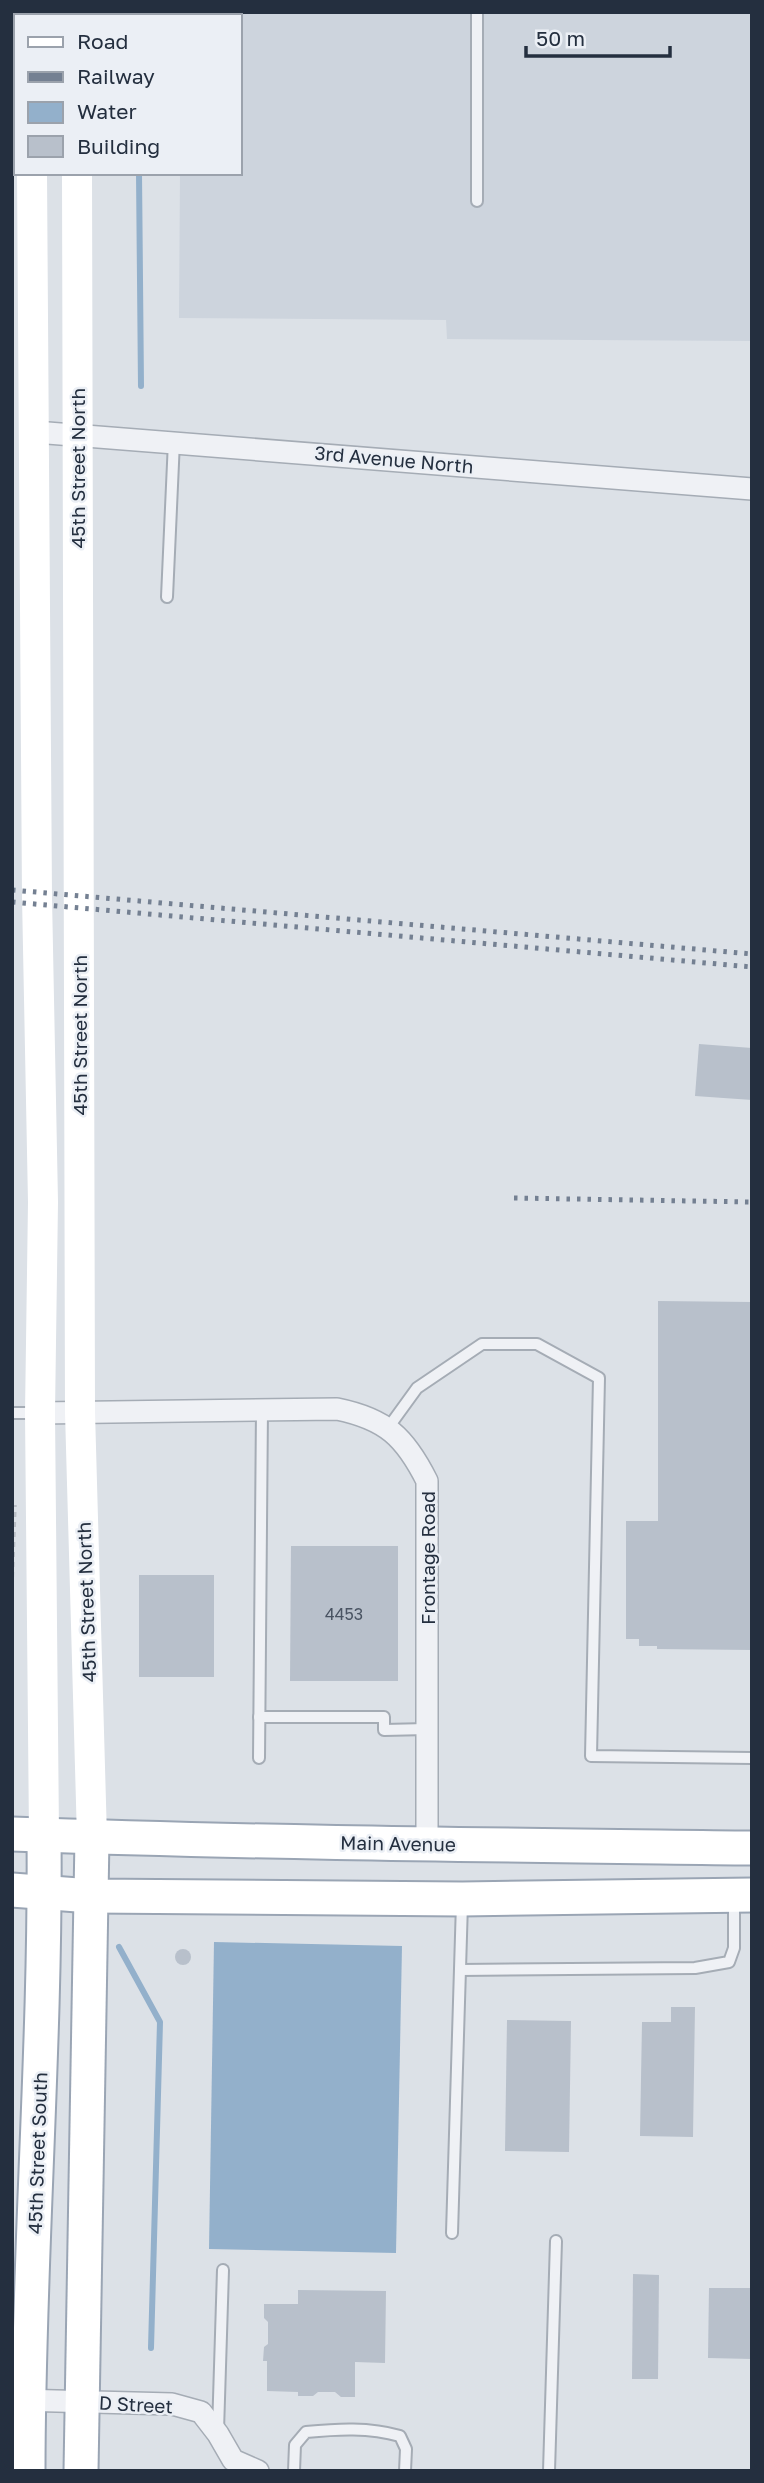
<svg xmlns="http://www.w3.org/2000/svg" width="764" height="2483" viewBox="0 0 764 2483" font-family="'Golos Text',sans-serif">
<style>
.built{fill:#cdd4dd}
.water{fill:#93b0cb}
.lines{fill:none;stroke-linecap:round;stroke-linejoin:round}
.stream{stroke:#93b0cb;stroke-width:6}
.building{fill:#b8c0cb}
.lane-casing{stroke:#a5acb5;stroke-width:14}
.street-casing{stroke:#a5acb5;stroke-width:24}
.primary-casing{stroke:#9aa5b4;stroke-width:37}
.path{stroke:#babfc6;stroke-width:3.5;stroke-dasharray:5 5;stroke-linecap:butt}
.lane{stroke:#eff1f5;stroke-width:10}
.street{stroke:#eff1f5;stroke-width:21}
.secondary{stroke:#fff;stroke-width:30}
.primary{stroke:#fff;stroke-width:33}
.rail{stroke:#748092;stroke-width:5;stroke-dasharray:3.5 7;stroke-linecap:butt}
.labels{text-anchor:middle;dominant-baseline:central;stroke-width:5;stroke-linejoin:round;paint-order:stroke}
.number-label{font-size:16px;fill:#495362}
.street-label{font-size:19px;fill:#242f3f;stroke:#ebeff5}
</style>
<rect width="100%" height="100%" fill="#dce1e7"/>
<path class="built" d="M181 12H752V341L447 339 446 320 179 318 180 173H240V16H181Z"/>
<path class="water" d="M214 1942 402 1946 396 2253 209 2249Z"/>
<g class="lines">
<g class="stream">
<path d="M137 12V16"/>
<path d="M139 173 141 386"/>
<path d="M119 1947 160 2022 151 2348"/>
</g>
</g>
<g class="building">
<path d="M699 1044 752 1048V1100L695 1096Z"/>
<path d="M658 1301 752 1302V1650L657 1649V1646H639V1639H626V1521H658Z"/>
<path d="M291 1546H398V1681H290Z"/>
<rect x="139" y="1575" width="75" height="102"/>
<circle cx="183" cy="1957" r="8"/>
<path d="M671 2007H695L693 2137 640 2136 642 2022H671Z"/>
<path d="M507 2020 571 2021 569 2152 505 2151Z"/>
<path d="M633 2274 659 2275 658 2379H632Z"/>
<path d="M709 2288H752V2359L708 2358Z"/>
<path d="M298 2290 386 2291 385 2363 355 2362V2397H341L335 2392H318L313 2396H298V2392L267 2391V2361H263L264 2347 268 2344V2322L264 2318V2304H298Z"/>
</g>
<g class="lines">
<defs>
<g id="lane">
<path d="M477 201V12"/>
<path d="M167 597 174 441"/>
<path d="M12 1413H37"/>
<path d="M388 1428 417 1388 482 1344H537L599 1378 591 1756 752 1758"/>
<path d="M259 1717H384V1730L427 1729"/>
<path d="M259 1758 262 1409"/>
<path d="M460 1970 695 1968 729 1962 734 1948V1897"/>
<path d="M452 2233 462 1903"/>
<path d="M218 2431 223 2270"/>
<path d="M294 2471 295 2445 306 2432C337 2429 369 2427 400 2436L406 2449 405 2471"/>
<path d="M549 2471 556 2241"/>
</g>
<g id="street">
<path d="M35 432 752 489"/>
<path d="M40 1413 337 1409C386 1419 405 1437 427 1481V1844"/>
<path d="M18 2400 172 2404 201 2412 218 2434 233 2460 258 2471"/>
</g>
<g id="primary">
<path d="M12 1834C259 1843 505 1845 752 1848"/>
<path d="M12 1890 91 1896 462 1899 752 1895"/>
<path d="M28 2471C28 2259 46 2047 44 1835"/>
<path d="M81 2471 92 1838"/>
</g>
</defs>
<use href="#lane" class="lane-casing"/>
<use href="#street" class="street-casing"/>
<use href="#primary" class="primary-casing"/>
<g class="path">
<path d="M14 157V32"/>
<path d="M12 1587 15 1505"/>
<path d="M12 1929V1956"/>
</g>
<use href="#lane" class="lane"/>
<use href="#street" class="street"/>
<g class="secondary">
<path d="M31 12V16"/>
<path d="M77 12V16"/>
<path d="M32 173 37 897 43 1202 40 1413 44 1835"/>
<path d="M77 173 80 1412 92 1838"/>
</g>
<use href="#primary" class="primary"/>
<g class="rail">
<path d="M12 890 752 954"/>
<path d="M12 902 752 967"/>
<path d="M514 1198 752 1202"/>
</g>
</g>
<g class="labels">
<g class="number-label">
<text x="344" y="1614">4453</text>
</g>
<g class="street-label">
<text transform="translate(394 459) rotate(5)">3rd Avenue North</text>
<text transform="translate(77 468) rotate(-90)">45th Street North</text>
<text transform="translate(79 1035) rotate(-90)">45th Street North</text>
<text transform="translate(427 1558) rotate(-90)">Frontage Road</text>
<text transform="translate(86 1602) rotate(-92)">45th Street North</text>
<text transform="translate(398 1843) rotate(1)">Main Avenue</text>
<text transform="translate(37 2153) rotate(-88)">45th Street South</text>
<text transform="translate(136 2404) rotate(3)">D Street</text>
</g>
</g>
<rect width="764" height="2483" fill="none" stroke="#242f3f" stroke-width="28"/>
<rect x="14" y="14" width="228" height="161" fill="#ebeff5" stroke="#9ba2ac" stroke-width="2"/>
<rect x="28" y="37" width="35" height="10" fill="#ffffff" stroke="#9ba2ac" stroke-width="2"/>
<text x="77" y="49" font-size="21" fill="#242f3f">Road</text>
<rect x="28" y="72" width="35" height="10" fill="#748092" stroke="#9ba2ac" stroke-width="2"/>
<text x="77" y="84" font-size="21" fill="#242f3f">Railway</text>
<rect x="28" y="102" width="35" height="21" fill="#93b0cb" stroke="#9ba2ac" stroke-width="2"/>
<text x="77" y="119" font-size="21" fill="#242f3f">Water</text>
<rect x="28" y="136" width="35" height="21" fill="#b8c0cb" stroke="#9ba2ac" stroke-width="2"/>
<text x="77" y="154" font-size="21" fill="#242f3f">Building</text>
<path d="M526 46v10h144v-10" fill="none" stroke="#242f3f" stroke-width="3.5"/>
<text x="536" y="46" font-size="21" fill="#242f3f" stroke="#ebeff5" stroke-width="5" paint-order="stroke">50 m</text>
</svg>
